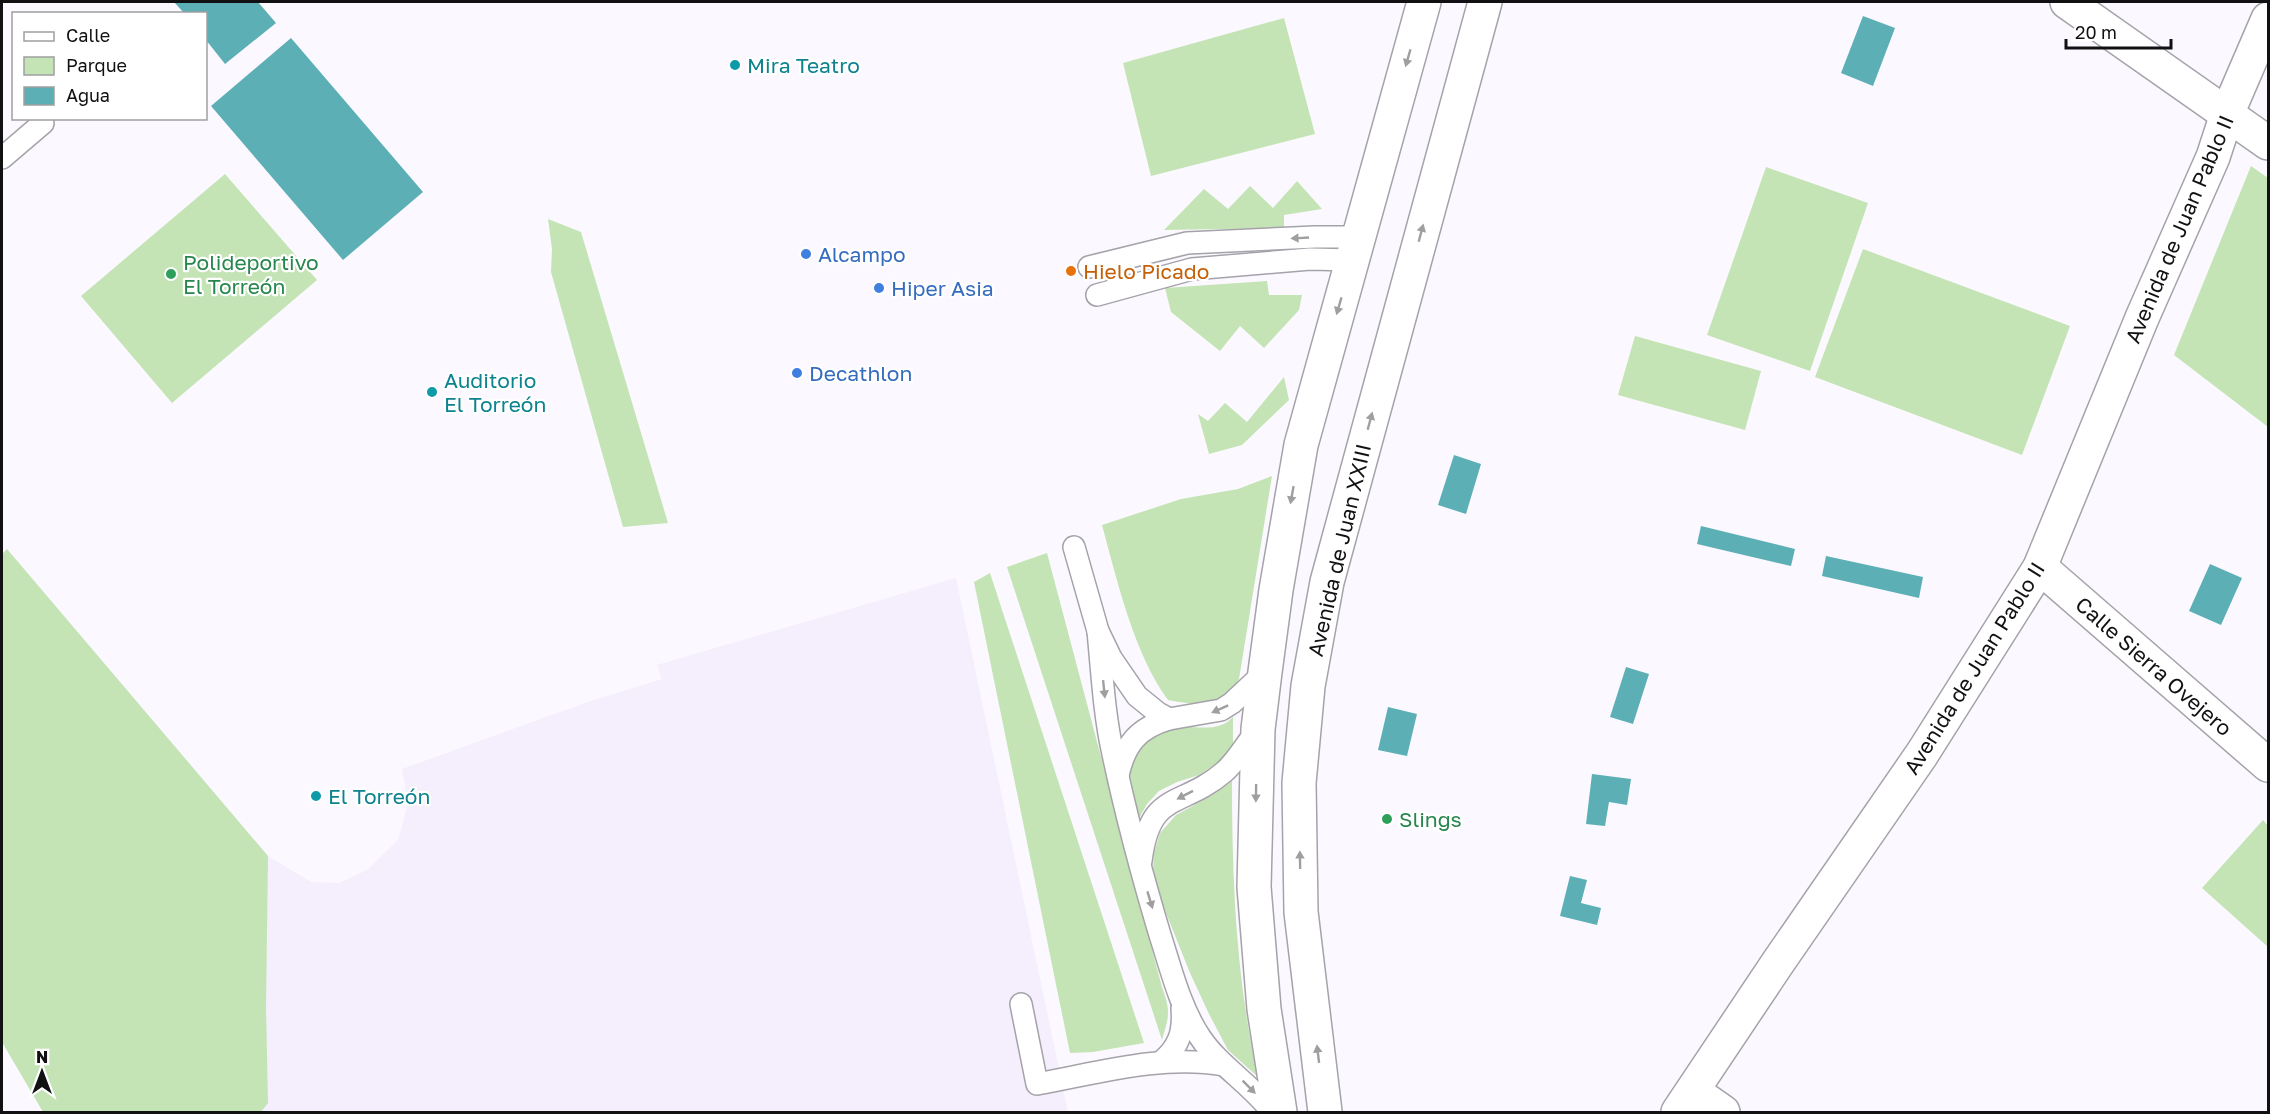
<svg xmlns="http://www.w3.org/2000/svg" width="2270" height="1114" viewBox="0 0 2270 1114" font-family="'Golos Text',sans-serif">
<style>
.built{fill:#f4eefd}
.green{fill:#c4e4b5}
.water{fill:#5dafb6}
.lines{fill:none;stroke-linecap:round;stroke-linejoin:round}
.lane-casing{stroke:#a5a2aa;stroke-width:24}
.street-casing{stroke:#a5a2aa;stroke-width:36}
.secondary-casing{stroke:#a5a2aa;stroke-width:36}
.lane{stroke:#fff;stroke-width:21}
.street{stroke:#fff;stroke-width:33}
.secondary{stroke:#fff;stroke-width:33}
.oneway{fill:#a09fa0}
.culture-dot{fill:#0f9aa8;stroke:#fff;stroke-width:2}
.shop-dot{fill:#3f7fe0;stroke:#fff;stroke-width:2}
.food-dot{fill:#e8710a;stroke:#fff;stroke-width:2}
.leisure-dot{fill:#2e9e5b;stroke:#fff;stroke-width:2}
.labels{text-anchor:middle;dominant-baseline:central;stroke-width:4.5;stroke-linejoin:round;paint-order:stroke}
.culture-label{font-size:21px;fill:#0d838f;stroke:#fff;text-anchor:start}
.street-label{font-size:21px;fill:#111012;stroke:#fff}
.shop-label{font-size:21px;fill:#366cbe;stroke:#fff;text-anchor:start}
.leisure-label{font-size:21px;fill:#27864d;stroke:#fff;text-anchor:start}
.food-label{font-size:21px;fill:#c56008;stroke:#fff;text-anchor:start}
</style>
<rect width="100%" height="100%" fill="#fbf9ff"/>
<path class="built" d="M7 549 268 856 311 882 339 883 367 870 398 840 408 803 402 769 588 702 662 679 657 665 956 578 1068 1112H43L2 1042V554Z"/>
<g class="green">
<path d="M1284 18 1315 134 1151 176 1123 63Z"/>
<path d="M2251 166 2268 178V427L2174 355Z"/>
<path d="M1766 167 1868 203 1810 371 1707 335Z"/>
<path d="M225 174 317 280 172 403 81 296Z"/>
<path d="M1297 181 1322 209 1284 215V228L1164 230 1204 189 1228 209 1250 186 1273 208Z"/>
<path d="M548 219 581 232 668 523 623 527 551 272 552 249Z"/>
<path d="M1863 249 2070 326 2022 455 1815 377Z"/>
<path d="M1267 281 1269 295H1302L1299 310 1264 348 1240 326 1220 351 1171 312 1165 288Z"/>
<path d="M1635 336 1761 371 1745 430 1618 395Z"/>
<path d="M1284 377 1289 400 1242 445 1209 454 1198 414 1208 421 1225 403 1247 422Z"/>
<path d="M1272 476 1239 679C1221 708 1199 706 1168 700 1134 654 1117 580 1102 525L1181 499 1238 489Z"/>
<path d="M7 549 268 856 266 1007 268 1103 261 1112H43L2 1042V554Z"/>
<path d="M1047 553 1162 987C1171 1012 1169 1016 1162 1040L1007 567Z"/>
<path d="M990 573 1144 1043 1093 1052 1070 1053 974 582Z"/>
<path d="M1233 717V743L1220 761 1199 775 1177 782 1159 791 1147 804 1135 825C1129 789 1116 756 1155 736 1164 731 1175 727 1186 727 1204 727 1220 731 1233 717Z"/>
<path d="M1232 781C1232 882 1236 979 1258 1077L1228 1050 1209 1014 1190 973 1156 888 1153 868 1154 853 1160 833 1176 815 1211 796Z"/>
<path d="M2263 820 2268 826V947L2202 888Z"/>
</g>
<g class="water">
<path d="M174 2H258L276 23 225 64 206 40V14L184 13Z"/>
<path d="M1863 16 1895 28 1873 86 1841 73Z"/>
<path d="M291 38 423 192 343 260 211 106Z"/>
<path d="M1454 455 1481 464 1466 514 1438 505Z"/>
<path d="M1701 526 1795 549 1791 566 1697 544Z"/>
<path d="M1826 556 1923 577 1919 598 1822 576Z"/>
<path d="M2210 564 2242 578 2221 625 2189 611Z"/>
<path d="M1626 667 1649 674 1633 724 1610 717Z"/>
<path d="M1388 707 1417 714 1407 756 1378 750Z"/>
<path d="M1592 774 1631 779 1627 805 1609 802 1605 826 1586 824Z"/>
<path d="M1570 876 1587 880 1581 903 1601 908 1597 925 1560 916Z"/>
</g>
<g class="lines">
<defs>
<g id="lane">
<path d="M2 158 43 123"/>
<path d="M1089 267 1187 243 1315 237H1358"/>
<path d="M1097 295 1192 269 1310 259 1352 260"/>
<path d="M1074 547 1098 631 1111 658 1137 696 1158 713 1169 719 1221 710 1232 703 1265 672"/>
<path d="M1098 631C1102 672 1104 714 1113 754 1126 815 1142 875 1160 935 1171 969 1180 1007 1200 1037 1219 1066 1251 1084 1272 1112"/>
<path d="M1118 775C1125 744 1138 728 1169 719"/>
<path d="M1141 861C1150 789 1181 809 1224 772 1237 761 1246 743 1258 730"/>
<path d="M1021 1004 1037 1084C1098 1073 1162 1054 1224 1065"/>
<path d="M1161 1062C1179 1047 1184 1032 1182 1008"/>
</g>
<g id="street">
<path d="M2067 2 2268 143"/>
<path d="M2040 567 2268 765"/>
<path d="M1693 1091 1723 1112"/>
<path d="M1678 1112 1779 961 1922 754 2040 567 2142 318 2213 157 2227 114 2268 19"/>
</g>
<g id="secondary">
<path d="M1280 1112 1264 1009 1254 887 1258 729 1265 672 1276 590 1301 445 1424 2"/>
<path d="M1325 1112 1301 912 1299 783 1308 686 1327 582 1485 2"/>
</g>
</defs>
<use href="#lane" class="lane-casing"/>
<use href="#street" class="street-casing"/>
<use href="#secondary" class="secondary-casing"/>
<use href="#lane" class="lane"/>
<use href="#street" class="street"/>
<use href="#secondary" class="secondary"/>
</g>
<defs><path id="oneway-solid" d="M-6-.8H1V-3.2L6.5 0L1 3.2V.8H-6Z" transform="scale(1.5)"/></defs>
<g class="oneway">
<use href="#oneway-solid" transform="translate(1408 58) rotate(106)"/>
<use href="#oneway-solid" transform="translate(1421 233) rotate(-75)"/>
<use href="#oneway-solid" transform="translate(1300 238) rotate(177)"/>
<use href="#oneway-solid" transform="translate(1339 306) rotate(106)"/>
<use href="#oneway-solid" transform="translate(1370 421) rotate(-75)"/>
<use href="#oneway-solid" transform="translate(1292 495) rotate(100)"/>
<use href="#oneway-solid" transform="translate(1104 689) rotate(84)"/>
<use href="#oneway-solid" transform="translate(1220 709) rotate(156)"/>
<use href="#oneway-solid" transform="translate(1256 793) rotate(91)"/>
<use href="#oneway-solid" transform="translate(1185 795) rotate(153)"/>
<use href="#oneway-solid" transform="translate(1300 860) rotate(-91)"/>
<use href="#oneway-solid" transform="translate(1150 900) rotate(73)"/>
<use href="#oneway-solid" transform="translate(1318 1054) rotate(-97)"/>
<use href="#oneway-solid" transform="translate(1249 1087) rotate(45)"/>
</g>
<g class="culture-dot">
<circle cx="735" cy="65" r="6"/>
<circle cx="432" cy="392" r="6"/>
<circle cx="316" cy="796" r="6"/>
</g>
<g class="shop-dot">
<circle cx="806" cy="254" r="6"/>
<circle cx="879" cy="288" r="6"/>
<circle cx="797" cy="373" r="6"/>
</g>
<circle class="food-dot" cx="1071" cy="271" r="6"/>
<g class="leisure-dot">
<circle cx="171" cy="274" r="6"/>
<circle cx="1387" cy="819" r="6"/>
</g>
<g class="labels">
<g class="culture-label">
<text x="747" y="65">Mira Teatro</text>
<text x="444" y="380">Auditorio<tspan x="444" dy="24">El Torreón</tspan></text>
<text x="328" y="796">El Torreón</text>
</g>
<g class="street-label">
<text transform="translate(2179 229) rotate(-67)">Avenida de Juan Pablo II</text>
<text transform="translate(1339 550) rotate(-77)">Avenida de Juan XXIII</text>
<text transform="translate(2154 666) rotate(41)">Calle Sierra Ovejero</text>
<text transform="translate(1974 668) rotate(-58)">Avenida de Juan Pablo II</text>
</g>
<g class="shop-label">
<text x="818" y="254">Alcampo</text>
<text x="891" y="288">Hiper Asia</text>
<text x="809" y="373">Decathlon</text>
</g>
<g class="leisure-label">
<text x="183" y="262">Polideportivo<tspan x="183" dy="24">El Torreón</tspan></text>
<text x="1399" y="819">Slings</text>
</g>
<g class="food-label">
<text x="1083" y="271">Hielo Picado</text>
</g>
</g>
<rect width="2270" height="1114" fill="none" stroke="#111012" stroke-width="6"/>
<rect x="12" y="12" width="195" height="108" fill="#ffffff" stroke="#a09fa0" stroke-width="1.5"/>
<rect x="24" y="32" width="30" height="9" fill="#ffffff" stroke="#a09fa0" stroke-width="1.5"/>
<text x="66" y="42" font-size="18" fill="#111012">Calle</text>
<rect x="24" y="57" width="30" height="18" fill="#c4e4b5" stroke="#a09fa0" stroke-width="1.5"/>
<text x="66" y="72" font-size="18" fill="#111012">Parque</text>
<rect x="24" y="87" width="30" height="18" fill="#5dafb6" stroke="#a09fa0" stroke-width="1.5"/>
<text x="66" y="102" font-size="18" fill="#111012">Agua</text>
<g transform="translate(42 1072)" stroke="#ffffff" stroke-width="4.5" paint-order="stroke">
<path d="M0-4.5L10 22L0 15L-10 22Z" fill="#111012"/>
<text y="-9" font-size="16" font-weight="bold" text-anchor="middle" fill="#111012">N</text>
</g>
<path d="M2066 39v9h105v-9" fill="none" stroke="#111012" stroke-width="3"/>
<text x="2075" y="39" font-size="18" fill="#111012" stroke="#ffffff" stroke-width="4.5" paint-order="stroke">20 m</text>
</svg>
